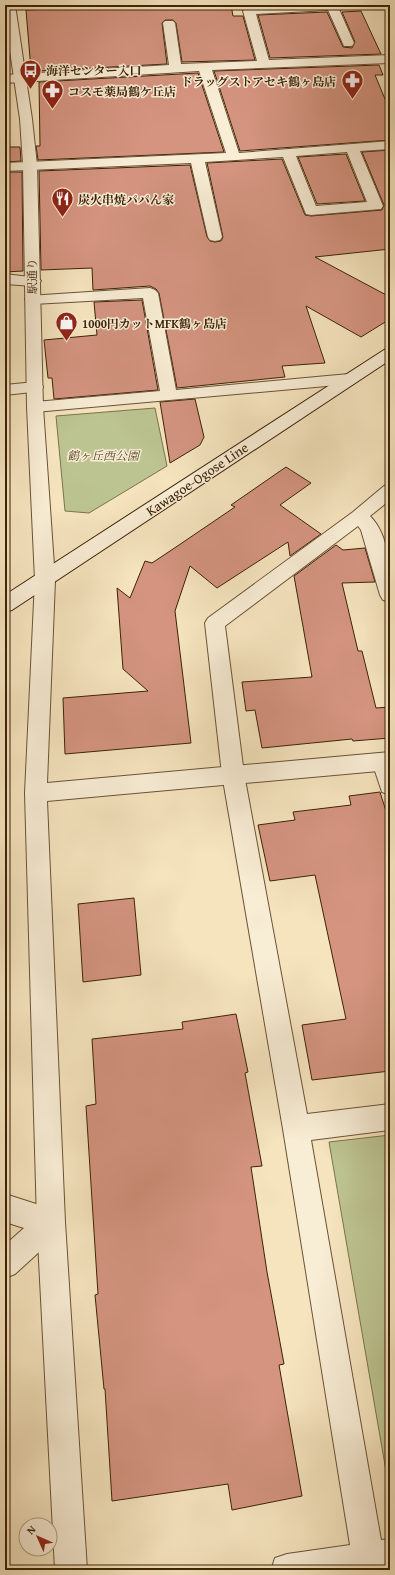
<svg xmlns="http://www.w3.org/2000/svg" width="395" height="1575" viewBox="0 0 395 1575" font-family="'Gentium Book Plus','Noto Serif JP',serif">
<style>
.green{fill:#bcc491;stroke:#7c734c}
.building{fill:#d49480;stroke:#3d2207}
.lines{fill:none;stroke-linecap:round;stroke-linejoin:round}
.minor-casing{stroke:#6b5235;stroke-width:2}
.tertiary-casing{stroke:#6b5235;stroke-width:2}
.secondary-casing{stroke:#3d2207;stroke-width:2}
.minor{fill:#f8edd5;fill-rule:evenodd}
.tertiary{fill:#f8edd5;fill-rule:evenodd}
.secondary{fill:#f8edd5;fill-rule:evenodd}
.labels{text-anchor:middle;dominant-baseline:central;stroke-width:3;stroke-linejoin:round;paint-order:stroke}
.far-poi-label{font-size:12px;font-weight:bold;fill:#3d2207;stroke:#f8edd5;text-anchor:start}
.far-street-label{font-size:12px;fill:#3d2207;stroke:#f8edd5}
.far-park-label{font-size:12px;font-style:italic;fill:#5d4a2a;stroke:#f8edd5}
.street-label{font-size:14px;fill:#3d2207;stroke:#f8edd5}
</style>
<rect width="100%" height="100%" fill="#f5e4be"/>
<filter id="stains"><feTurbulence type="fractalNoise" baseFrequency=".005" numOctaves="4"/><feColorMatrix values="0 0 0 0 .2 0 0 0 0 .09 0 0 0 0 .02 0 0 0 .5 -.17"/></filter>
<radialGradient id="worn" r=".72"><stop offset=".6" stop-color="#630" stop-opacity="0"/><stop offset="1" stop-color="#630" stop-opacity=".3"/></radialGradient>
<g class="green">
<path d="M155 408 167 466 89 513 65 511 56 416Z"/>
<path d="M390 1135V1494L329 1142Z"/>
</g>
<g class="building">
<path d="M128 5H231L233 16H243L255 60 182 62 176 23 173 20H165L162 23 167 64 38 71V69L31 70 26 10Z"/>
<path d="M361 11 381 54 270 58 258 15 327 12 343 47 352 48 355 42 342 12Z"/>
<path d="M379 65 383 75H375L390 111V140L240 151 214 71Z"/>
<path d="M198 73 224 152 38 160 36 146H40L39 82Z"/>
<path d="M5 147H20L21 161 5 162Z"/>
<path d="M390 150V249L315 257 390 297V319L361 337 306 306 325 363 282 366 285 377 177 388 159 293 156 289 150 286 93 290 92 268 41 270 39 171 190 165 207 237 210 241 215 242 221 241 223 237 207 163 282 159 305 215 311 216 382 210 384 205 362 152Z"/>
<path d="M346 154 365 201 317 204 298 157Z"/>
<path d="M5 172H22L23 271 5 272Z"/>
<path d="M142 300 158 390 54 399 52 378H48L44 340 97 335 94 302Z"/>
<path d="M195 399 204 437 200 445 170 463 160 402Z"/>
<path d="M286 467 311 483 280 505 321 534 290 556 288 542 217 588 190 566 175 611 191 743 65 754 63 698 148 691 123 669 117 588 130 598 145 561 152 563 176 547 235 507 231 505Z"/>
<path d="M336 545 343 550 365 548 375 582 342 583 358 651H362L376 708 390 707V738L353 741 352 739 262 748 255 710 246 711 242 682 312 677 294 576Z"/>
<path d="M380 792 390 824V1071L312 1080 302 1025 346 1019 315 875 270 881 258 825 295 820 293 812 351 805 349 796Z"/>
<path d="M134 898 141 975 83 982 78 904Z"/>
<path d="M236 1014 248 1072 245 1073 262 1166 251 1167 267 1272 284 1364 279 1365 302 1496 232 1510 228 1484 112 1501 105 1389H104L95 1295 98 1294 86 1106 96 1104 92 1039 183 1029 182 1022Z"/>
</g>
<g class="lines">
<defs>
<g id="minor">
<path d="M294 5H360L358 7 339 9 354 43 352 46H344L328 10 256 14 269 60 390 55V63L212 70 239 153 390 141V149L360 151 383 206 381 209 311 215 306 214 283 157 205 162 222 237 220 240 215 241 210 240 208 237 191 163 5 171V163L226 153 199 71 5 83V75L169 65 163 23 165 21H173L175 23 181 64 257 61 243 11 245 9 249 8ZM347 152 367 202 316 206 296 156Z"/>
<path d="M5 274 38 278 41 281 38 284 33 286 5 284Z"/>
<path d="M150 288 155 290 158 293 176 390 349 374 355 375 357 379 355 383 349 384 35 412 29 411 27 407 29 403 35 402 160 391 143 298 33 304 28 302 25 299 28 296Z"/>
<path d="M35 382 41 383 43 387 41 391 5 395V385Z"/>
<path d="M390 484V500L370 516C391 537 390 574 390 602L383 600 380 595 361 530 358 526 225 626 244 774 307 1114 390 1104V1130L311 1140 381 1540 390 1539V1570H271L275 1558 287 1554 350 1545 283 1129 222 774 205 623 208 618 353 512 384 486Z"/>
<path d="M383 753 390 756V795L382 792 372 762 375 756Z"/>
<path d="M5 1194 61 1212 65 1222 61 1232 15 1274 5 1278V1245L24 1228 5 1222Z"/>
</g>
<path id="tertiary" d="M5 5H15L32 119 37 165 43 407 55 580 47 783 390 752V770L47 801 65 1222 87 1570H55L37 1222 25 793 35 580 27 407 23 165 20 119 5 17Z"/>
<path id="secondary" d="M390 348V360L12 610 5 612V595L384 350Z"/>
</defs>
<use href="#minor" class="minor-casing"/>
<use href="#tertiary" class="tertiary-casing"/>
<use href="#secondary" class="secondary-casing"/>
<use href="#minor" class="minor"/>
<use href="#tertiary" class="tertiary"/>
<use href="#secondary" class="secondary"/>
</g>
<defs>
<symbol id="bus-pin" viewBox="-11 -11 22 30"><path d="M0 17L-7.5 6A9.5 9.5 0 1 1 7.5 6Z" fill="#8f2418" stroke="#f8edd5"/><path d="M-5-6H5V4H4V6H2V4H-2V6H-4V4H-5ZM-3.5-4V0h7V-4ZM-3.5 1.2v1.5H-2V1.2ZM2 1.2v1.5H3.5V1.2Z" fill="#fff"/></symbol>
<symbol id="pharmacy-pin" viewBox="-11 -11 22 30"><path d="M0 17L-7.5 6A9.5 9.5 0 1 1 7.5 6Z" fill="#8f2418" stroke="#f8edd5"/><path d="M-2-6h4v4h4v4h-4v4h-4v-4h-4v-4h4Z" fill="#fff"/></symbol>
<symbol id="restaurant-pin" viewBox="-11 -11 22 30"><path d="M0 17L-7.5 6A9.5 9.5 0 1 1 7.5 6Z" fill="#8f2418" stroke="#f8edd5"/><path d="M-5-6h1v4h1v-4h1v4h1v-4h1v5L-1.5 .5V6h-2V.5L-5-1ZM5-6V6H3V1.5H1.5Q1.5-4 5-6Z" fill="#fff"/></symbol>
<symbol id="shop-pin" viewBox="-11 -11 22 30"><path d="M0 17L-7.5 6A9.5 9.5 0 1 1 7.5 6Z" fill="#8f2418" stroke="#f8edd5"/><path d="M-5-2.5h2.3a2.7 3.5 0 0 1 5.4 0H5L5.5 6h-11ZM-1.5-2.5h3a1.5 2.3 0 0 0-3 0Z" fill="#fff"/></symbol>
</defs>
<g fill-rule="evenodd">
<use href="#bus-pin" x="18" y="58" width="25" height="34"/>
<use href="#pharmacy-pin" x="340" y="68" width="25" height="34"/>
<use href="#pharmacy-pin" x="40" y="78" width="25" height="34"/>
<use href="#restaurant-pin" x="50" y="186" width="25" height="34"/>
<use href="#shop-pin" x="54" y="310" width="25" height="34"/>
</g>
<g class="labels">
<g class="far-poi-label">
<text x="46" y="70">海洋センター入口</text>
<text x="336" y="81" text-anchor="end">ドラッグストアセキ鶴ヶ島店</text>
<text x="68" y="91">コスモ薬局鶴ケ丘店</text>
<text x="78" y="199">炭火串焼パパん家</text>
<text x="82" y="323">1000円カットMFK鶴ヶ島店</text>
</g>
<g class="far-street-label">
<text transform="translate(32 276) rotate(-91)">駅通り</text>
</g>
<g class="far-park-label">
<text x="103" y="455">鶴ヶ丘西公園</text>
</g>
<g class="street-label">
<text transform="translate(197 479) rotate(-34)">Kawagoe-Ogose Line</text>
</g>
</g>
<rect width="395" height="1575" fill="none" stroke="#f5e4be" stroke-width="20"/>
<rect x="6" y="6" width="383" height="1563" fill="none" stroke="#3d2207" stroke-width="2"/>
<rect x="10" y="10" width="375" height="1555" fill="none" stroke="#3d2207"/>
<g transform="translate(38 1537) rotate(315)"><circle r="19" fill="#f8edd5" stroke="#ad9c83"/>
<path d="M0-3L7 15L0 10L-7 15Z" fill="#8f2418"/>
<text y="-6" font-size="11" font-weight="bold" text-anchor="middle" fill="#3d2207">N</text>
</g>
<rect width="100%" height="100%" filter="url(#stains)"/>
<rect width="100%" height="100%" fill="url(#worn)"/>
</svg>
